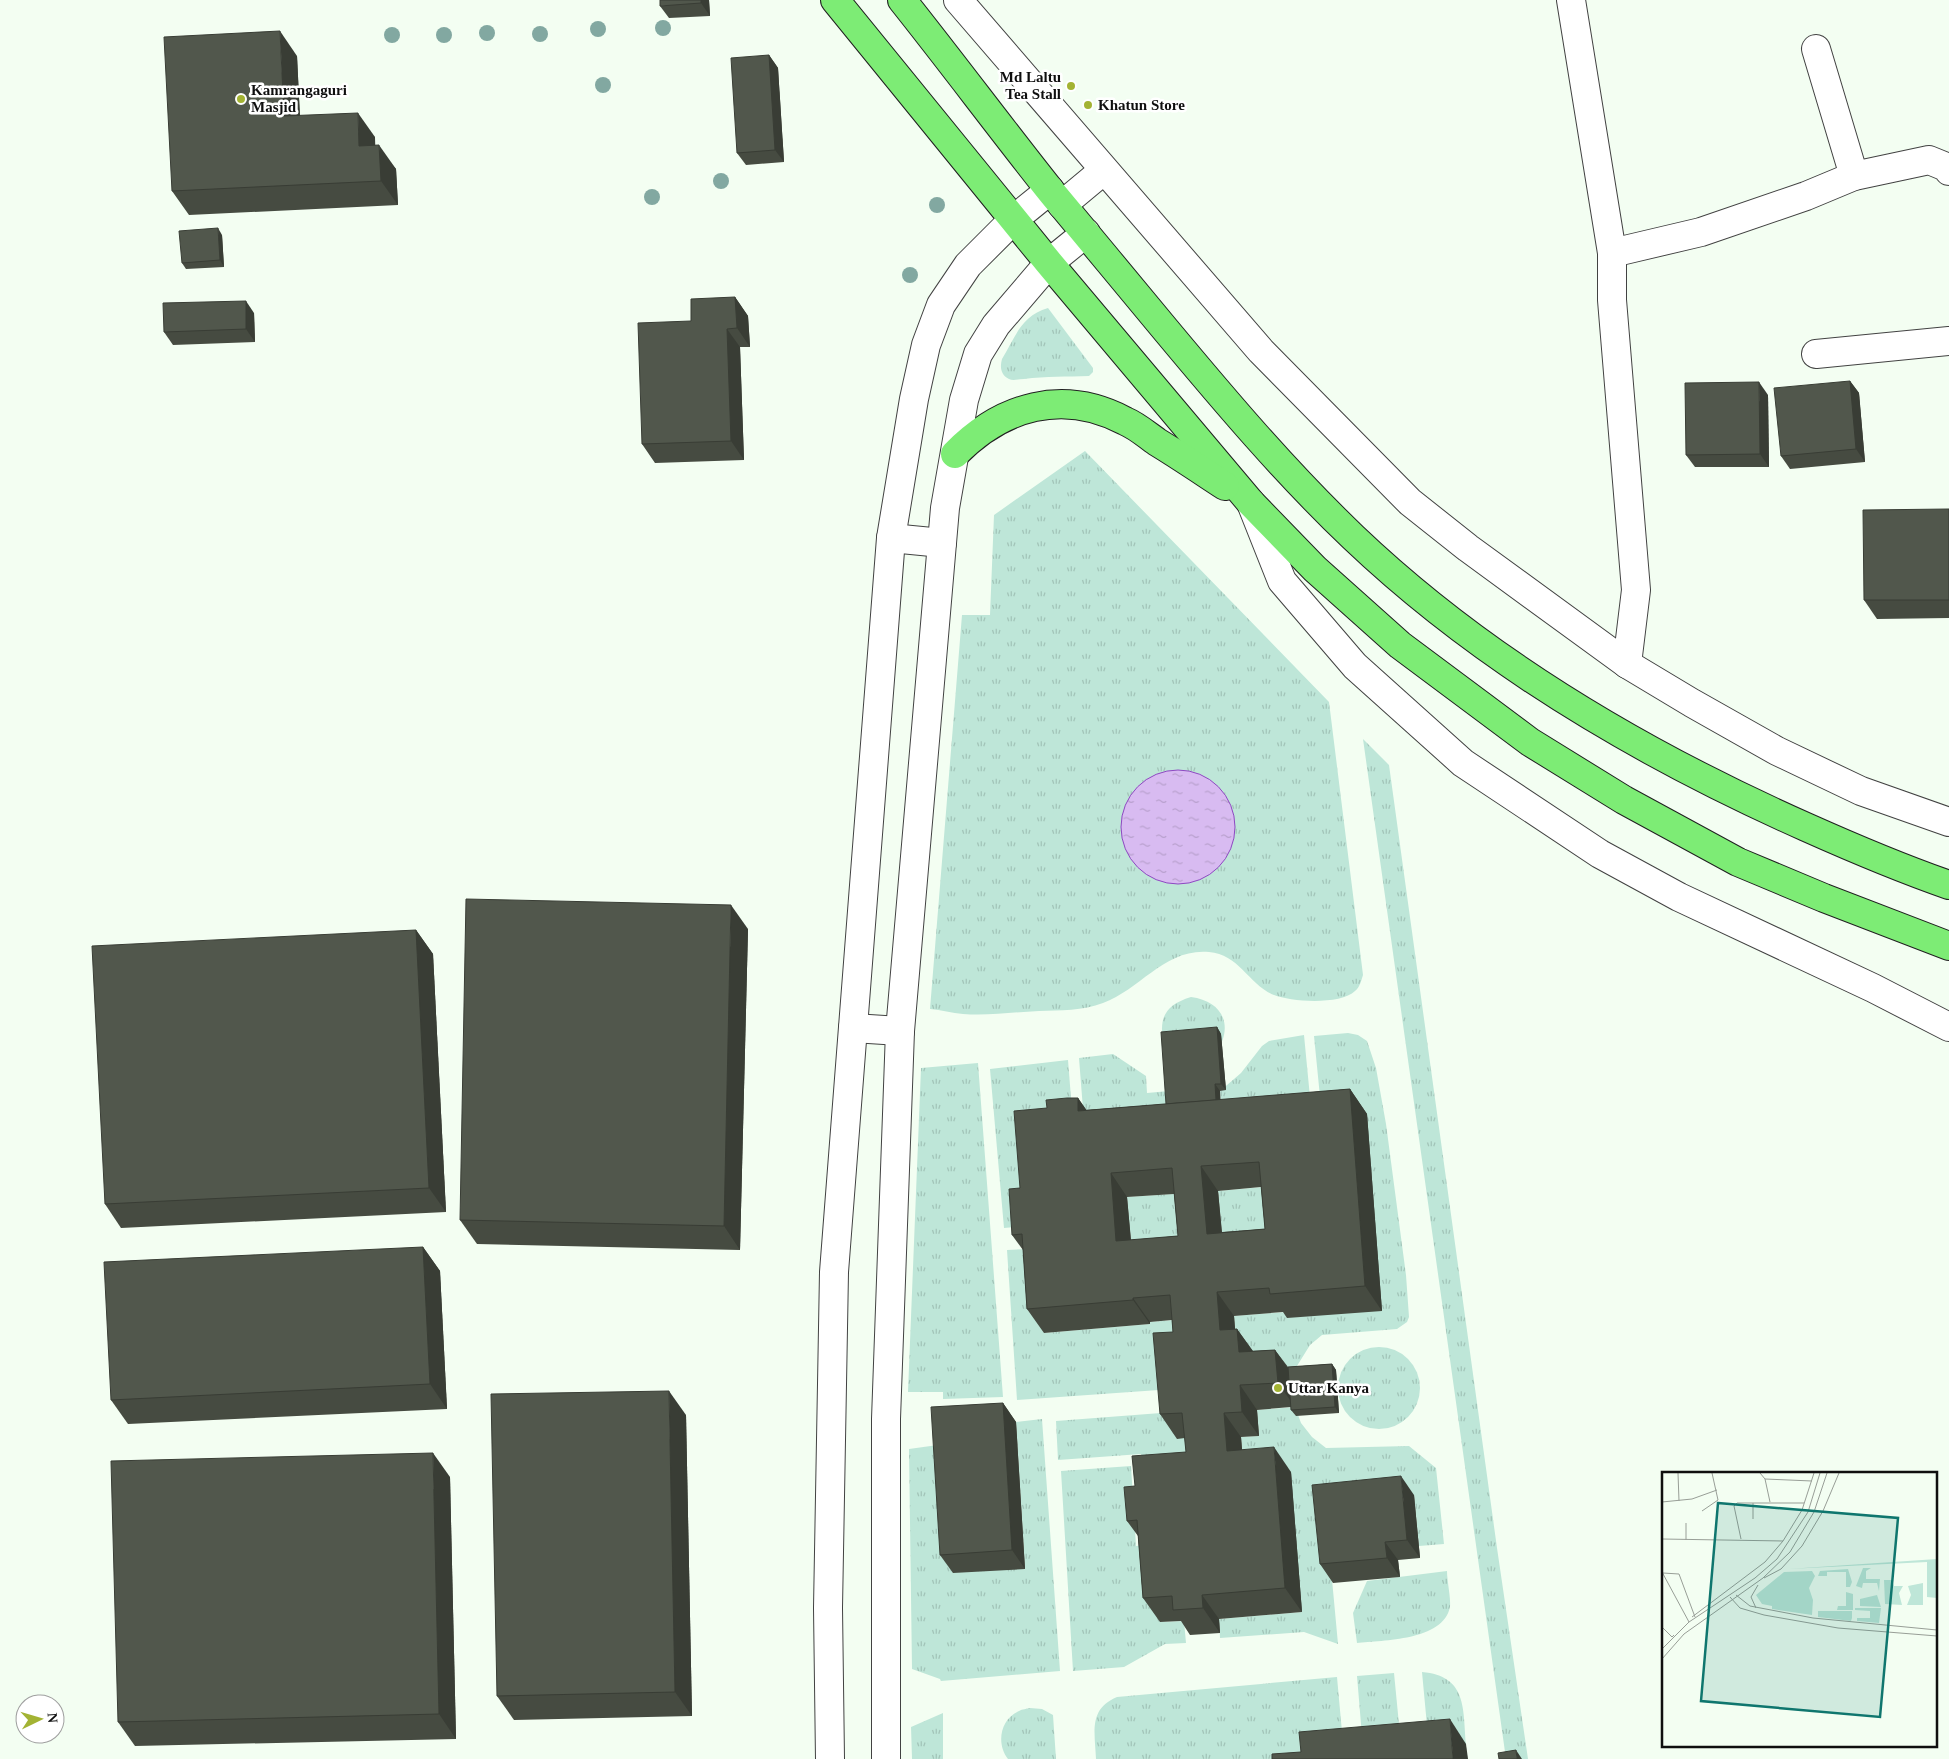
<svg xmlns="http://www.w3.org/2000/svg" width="1949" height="1759" viewBox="0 0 1949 1759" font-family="'Times New Roman',serif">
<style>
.grass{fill:url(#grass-tufts)}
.water{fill:url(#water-ripples);stroke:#8d49c1}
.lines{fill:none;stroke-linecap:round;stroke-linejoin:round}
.minor-casing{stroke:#424242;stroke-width:30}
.tertiary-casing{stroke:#424242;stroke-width:30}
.primary-casing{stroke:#202020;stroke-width:30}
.minor{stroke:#fff;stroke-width:28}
.tertiary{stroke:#fff;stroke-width:28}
.primary{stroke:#7dec75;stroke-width:28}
.tree{fill:#82a8a1}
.wall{fill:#464b41;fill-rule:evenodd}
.shaded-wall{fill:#393d35}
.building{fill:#51574c;stroke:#393d35;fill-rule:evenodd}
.poi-dot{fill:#a3b333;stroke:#fff;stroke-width:2}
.labels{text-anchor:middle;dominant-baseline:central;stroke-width:5;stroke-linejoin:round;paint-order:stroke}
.poi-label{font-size:15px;font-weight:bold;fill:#0f0f0f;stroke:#fff;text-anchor:start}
.inset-road{fill:none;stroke:#989e97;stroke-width:1}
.view{fill:#0f766e;fill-opacity:0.15;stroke:#0f766e;stroke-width:2.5}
.inset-edge{fill:none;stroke:#0f0f0f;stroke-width:2.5}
</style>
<defs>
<pattern id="grass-tufts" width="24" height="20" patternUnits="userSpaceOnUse" patternTransform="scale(1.25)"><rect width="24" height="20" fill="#bee6d8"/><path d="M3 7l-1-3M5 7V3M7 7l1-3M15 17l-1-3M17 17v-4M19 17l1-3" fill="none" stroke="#a2c4b8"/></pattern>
<pattern id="water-ripples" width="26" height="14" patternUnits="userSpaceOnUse" patternTransform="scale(1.25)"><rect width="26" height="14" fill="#d8bbf1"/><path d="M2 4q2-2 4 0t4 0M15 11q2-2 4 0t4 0" fill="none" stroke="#b8a0cd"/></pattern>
</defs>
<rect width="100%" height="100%" fill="#f3fef2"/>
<g class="grass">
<path d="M1048 308 1093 368V372L1089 376C1067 377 1046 376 1024 379 1019 379 1013 381 1009 379 1000 375 1000 366 1002 359 1016 336 1021 316 1048 308Z"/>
<path d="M1085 451 1329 702 1363 975C1361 981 1360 987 1355 991 1341 1005 1291 1002 1274 995 1249 985 1239 954 1209 952 1165 948 1141 989 1103 1003 1083 1011 1060 1010 1039 1011 1015 1012 988 1016 963 1014 952 1013 941 1010 930 1009L962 615H990L994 515Z"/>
<path d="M1363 739 1389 765 1497 1548 1528 1759H1506Z"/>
<path d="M1191 997C1222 1001 1234 1025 1217 1051L1164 1044C1158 1018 1165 1005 1191 997Z"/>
<path d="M1348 1033 1358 1035 1367 1041 1376 1068 1386 1124 1406 1275 1409 1317 1407 1322 1397 1329 1322 1335 1310 1345 1292 1374 1237 1354 1234 1316 1286 1312 1322 1117 1314 1036Z"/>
<path d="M1304 1035 1312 1118 1222 1125 1220 1091 1241 1073 1262 1046 1269 1041Z"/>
<path d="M1113 1054 1146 1076 1147 1093 1169 1091 1172 1129 1084 1122 1079 1058Z"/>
<path d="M1068 1060 1073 1123 1027 1226 1004 1228 990 1069Z"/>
<path d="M978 1063 1003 1397 943 1399V1392H908L921 1068Z"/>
<path d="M1276 1186 1282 1253 1224 1258 1218 1191Z"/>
<path d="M1189 1193 1195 1260 1133 1265 1127 1197Z"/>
<path d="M1029 1249 1044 1333 1150 1324V1322L1187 1319 1173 1389 1017 1400 1007 1250Z"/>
<circle cx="1379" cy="1388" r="41"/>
<path d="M1295 1407 1301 1423 1312 1437 1326 1448 1409 1446 1436 1468 1444 1544 1419 1546 1414 1495 1325 1504 1338 1644 1304 1632 1220 1638 1219 1619 1302 1612 1244 1475 1241 1437 1259 1436 1257 1410Z"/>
<path d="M1174 1412 1199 1437 1145 1511 1141 1454 1058 1460 1056 1421Z"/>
<path d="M1042 1419 1060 1671 941 1681 940 1679 912 1669 909 1449 945 1444 1025 1568 1016 1422Z"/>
<path d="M1131 1466 1136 1546 1154 1544 1160 1622 1184 1621 1186 1643 1165 1644 1124 1667 1073 1671 1061 1471Z"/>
<path d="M1447 1571C1447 1581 1451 1598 1450 1607 1443 1641 1383 1640 1357 1643L1353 1613 1367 1581Z"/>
<path d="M1422 1672C1467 1676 1463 1708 1466 1744L1429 1747Z"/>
<path d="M1394 1673 1401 1745 1363 1748 1357 1676Z"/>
<path d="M1337 1677 1344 1754 1316 1759H1096C1095 1733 1088 1709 1117 1697Z"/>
<path d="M1030 1708 1042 1709 1053 1715 1056 1759H1008C996 1744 1000 1719 1019 1711 1022 1709 1027 1709 1030 1708Z"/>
<path d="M943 1713V1759H912L911 1727Z"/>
</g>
<circle class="water" cx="1178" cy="827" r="57"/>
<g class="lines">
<defs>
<g id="minor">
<path d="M958 0 1261 351 1410 502 1468 548 1627 664 1692 703 1777 751 1861 791 1949 822"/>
<path d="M1571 0 1612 253V300L1636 590 1627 664"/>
<path d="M1816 49 1854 176"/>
<path d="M1062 205 1104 170"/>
<path d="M1612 253 1701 232 1806 196 1854 176 1929 160 1946 167 1949 171"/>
<path d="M1816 354 1949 341"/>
</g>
<g id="tertiary">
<path d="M1251 503 1282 581 1355 666 1463 763 1600 854 1679 897 1873 988 1949 1027"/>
<path d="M891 538 942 543"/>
<path d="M853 1028 900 1031"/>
<path d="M830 1759 828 1608 834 1272 891 538 914 399 926 345 941 305 968 265 1013 220 1050 190"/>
<path d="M886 1759V1419L900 1031 945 508 964 400 978 354 996 325 1049 263 1086 233"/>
</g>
<g id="primary">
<path d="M835 0 1049 263 1251 503 1315 569 1400 645 1530 742 1624 800 1738 862 1824 898 1949 946"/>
<path d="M902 0C953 64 1002 130 1053 194 1090 239 1128 284 1165 329 1225 401 1285 472 1353 537 1482 660 1644 755 1806 827 1853 848 1900 868 1949 885"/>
<path d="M955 454C1002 406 1063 388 1125 421 1137 426 1147 435 1157 442 1180 456 1202 471 1225 486"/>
</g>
</defs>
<use href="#minor" class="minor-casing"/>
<use href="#tertiary" class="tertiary-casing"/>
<use href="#primary" class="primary-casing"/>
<use href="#minor" class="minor"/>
<use href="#tertiary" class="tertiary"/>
<use href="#primary" class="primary"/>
</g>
<g class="tree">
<circle cx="663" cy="28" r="8"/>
<circle cx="598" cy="29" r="8"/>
<circle cx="487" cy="33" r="8"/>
<circle cx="540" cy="34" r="8"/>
<circle cx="392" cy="35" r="8"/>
<circle cx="444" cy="35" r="8"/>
<circle cx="603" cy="85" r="8"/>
<circle cx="721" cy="181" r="8"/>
<circle cx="652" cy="197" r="8"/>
<circle cx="937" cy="205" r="8"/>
<circle cx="910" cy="275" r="8"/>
</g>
<g class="wall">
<path d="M709 0 710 16 669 18 660 6Z"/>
<path d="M769 55 778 68 784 162 746 165 737 153Z"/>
<path d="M297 56 300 116 375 137V145L396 169 398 205 189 215 172 191Z"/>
<path d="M222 235 224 267 186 269 182 263Z"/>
<path d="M735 297 748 316 750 347H740L744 460 655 463 642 444 691 321Z"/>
<path d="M254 313 255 342 173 345 164 332Z"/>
<path d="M1850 381 1859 393 1865 462 1790 469 1781 456Z"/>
<path d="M1768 395 1769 467H1695L1686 455Z"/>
<path d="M1949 509V618L1877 619 1864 600Z"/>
<path d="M748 929 740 1250 477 1244 460 1220Z"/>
<path d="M416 930 433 954 446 1212 121 1228 105 1204Z"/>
<path d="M1217 1027 1221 1034 1226 1090 1220 1091V1100L1350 1089 1367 1114 1382 1311 1287 1318 1283 1312 1234 1316 1235 1329H1237L1253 1351 1275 1350 1288 1367 1332 1364 1336 1370 1339 1413 1296 1416 1291 1410V1407L1257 1410 1259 1436 1241 1437 1242 1450 1291 1472 1302 1612 1219 1619 1220 1633 1190 1635 1181 1621 1160 1622 1143 1598 1138 1536 1127 1521 1135 1486 1186 1452 1185 1438 1177 1439 1160 1414 1173 1332 1172 1320 1150 1322V1324L1044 1333 1027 1309 1023 1250 1012 1235 1020 1188 1047 1108 1078 1098 1086 1110 1166 1104ZM1261 1187 1265 1229 1222 1232 1218 1191ZM1174 1194 1178 1236 1131 1240 1127 1197Z"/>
<path d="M423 1247 440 1271 447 1409 128 1424 111 1400Z"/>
<path d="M1003 1403 1016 1422 1025 1569 953 1573 940 1555Z"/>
<path d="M686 1415 692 1716 514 1720 497 1696Z"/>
<path d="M450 1477 456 1739 135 1746 118 1722Z"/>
<path d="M1414 1495 1420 1558 1398 1560 1400 1577 1333 1583 1320 1564Z"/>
</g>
<g class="shaded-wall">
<path d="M701 0H709L710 16 701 3Z"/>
<path d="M280 31 297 56 301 141 284 116Z"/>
<path d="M769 55 778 68 784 162 775 150Z"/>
<path d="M358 113 375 137 376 170 359 146Z"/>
<path d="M379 145 396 169 398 205 381 181Z"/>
<path d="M218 228 222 235 224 267 220 260Z"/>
<path d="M735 297 748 316 750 347 737 328Z"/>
<path d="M246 301 254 313 255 342 246 329Z"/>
<path d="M727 329 740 347 744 460 731 441Z"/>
<path d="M1850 381 1859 393 1865 462 1856 449Z"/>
<path d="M1759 382 1768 395 1769 467 1760 454Z"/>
<path d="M731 905 748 929 740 1250 724 1226Z"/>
<path d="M416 930 433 954 446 1212 429 1188Z"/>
<path d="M1217 1027 1221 1034 1226 1090 1221 1084Z"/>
<path d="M1215 1084 1220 1091 1222 1125 1218 1119Z"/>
<path d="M1350 1089 1367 1114 1382 1311 1365 1286Z"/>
<path d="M1078 1098 1095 1122 1078 1111Z"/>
<path d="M1201 1166 1218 1191 1224 1258 1207 1234Z"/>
<path d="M1111 1173 1127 1197 1133 1265 1116 1241Z"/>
<path d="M423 1247 440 1271 447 1409 430 1384Z"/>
<path d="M1217 1292 1234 1316 1237 1354 1220 1330Z"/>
<path d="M1133 1298 1150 1322V1324L1133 1300Z"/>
<path d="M1237 1329 1254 1353 1239 1352Z"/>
<path d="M1275 1350 1292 1374 1295 1407 1278 1383Z"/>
<path d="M1332 1364 1336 1370 1339 1413 1335 1407Z"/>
<path d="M1240 1385 1257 1410 1259 1436 1242 1412Z"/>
<path d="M669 1391 686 1415 692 1716 675 1692Z"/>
<path d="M1003 1403 1016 1422 1025 1569 1012 1550Z"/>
<path d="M1224 1413 1241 1437 1244 1475 1227 1451Z"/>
<path d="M1274 1447 1291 1472 1302 1612 1285 1588Z"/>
<path d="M433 1453 450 1477 456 1739 439 1714Z"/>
<path d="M1401 1476 1414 1495 1420 1558 1407 1540Z"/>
<path d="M1385 1542 1398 1560 1400 1577 1387 1558Z"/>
<path d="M1202 1595 1219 1619 1220 1633 1203 1608Z"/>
<path d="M1450 1719 1466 1744 1468 1759H1453Z"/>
<path d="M1516 1750 1522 1759H1517Z"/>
</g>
<g class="building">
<path d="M660 0H701V3L660 6Z"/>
<path d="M280 31 284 116 358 113 359 146 379 145 381 181 172 191 164 37Z"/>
<path d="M769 55 775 150 737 153 731 58Z"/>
<path d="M218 228 220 260 182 263 179 231Z"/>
<path d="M735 297 737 328 727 329 731 441 642 444 638 323 691 321V299Z"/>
<path d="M246 301V329L164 332 163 303Z"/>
<path d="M1850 381 1856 449 1781 456 1774 388Z"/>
<path d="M1759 382 1760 454 1686 455 1685 383Z"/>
<path d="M1949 509V600H1864L1863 510Z"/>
<path d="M466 899 731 905 724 1226 460 1220Z"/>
<path d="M416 930 429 1188 105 1204 92 946Z"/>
<path d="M1217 1027 1221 1084H1215L1216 1100 1166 1104 1161 1032Z"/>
<path d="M1350 1089 1365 1286 1270 1294 1269 1288 1217 1292 1220 1330 1237 1329 1239 1352 1275 1350 1278 1383 1240 1385 1242 1412 1224 1413 1227 1451 1274 1447 1285 1588 1202 1595 1203 1608 1173 1610 1172 1596 1143 1598 1137 1520 1127 1521 1124 1487 1135 1486 1132 1456 1186 1452 1182 1413 1160 1414 1153 1333 1173 1332 1170 1295 1133 1298V1300L1027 1309 1022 1234 1012 1235 1009 1189 1020 1188 1014 1111 1047 1108 1046 1100 1067 1098H1078V1111ZM1259 1162 1265 1229 1207 1234 1201 1166ZM1172 1168 1178 1236 1116 1241 1111 1173Z"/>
<path d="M423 1247 430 1384 111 1400 104 1262Z"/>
<path d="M1332 1364 1335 1407 1291 1410 1288 1367Z"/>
<path d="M669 1391 675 1692 497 1696 491 1394Z"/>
<path d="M1003 1403 1012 1550 940 1555 931 1407Z"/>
<path d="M433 1453 439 1714 118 1722 111 1461Z"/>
<path d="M1401 1476 1407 1540 1385 1542 1387 1558 1320 1564 1312 1485Z"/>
<path d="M1450 1719 1453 1759H1272V1754L1301 1752 1299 1732Z"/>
<path d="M1516 1750 1517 1759H1499L1498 1753Z"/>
</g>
<g class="poi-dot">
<circle cx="1071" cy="86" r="5"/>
<circle cx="241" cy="99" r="5"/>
<circle cx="1088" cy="105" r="5"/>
<circle cx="1278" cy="1388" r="5"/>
</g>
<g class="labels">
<g class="poi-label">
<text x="1061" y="77" text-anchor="end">Md Laltu<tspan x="1061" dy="17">Tea Stall</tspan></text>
<text x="251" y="90">Kamrangaguri<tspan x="251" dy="17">Masjid</tspan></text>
<text x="1098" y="105">Khatun Store</text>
<text x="1288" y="1388">Uttar Kanya</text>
</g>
</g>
<g transform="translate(1662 1472)">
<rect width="275" height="275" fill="#f3fef2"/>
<path d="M275 87V126L265 125V90L126 97ZM201 96H209L204 99V107H218L217 119 215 111H201L200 116 194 114ZM186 97 190 110 188 115H184V100H165V104H156L158 99ZM150 99 153 104 147 116 151 128 150 143 110 137V134L100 132 94 123 122 100ZM222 108H230L232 114H241L237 121 240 133 223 132ZM261 111V133H245L249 123 246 114ZM184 120 191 122V138H175L176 134H184ZM215 123 219 135 198 134V127ZM193 136H219L217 151 195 149V146H208V139L193 138ZM156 139H190V146L189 149 156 145Z" fill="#bee6d8"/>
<path class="inset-road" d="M16 1 17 29M98 1 103 7 108 30M103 7 150 9M0 30 30 27 55 18M91 31V47M40 39 56 28 50 1M24 51V68M0 67 121 69M79 67 72 34 75 31H142M0 100 27 150M1 101 17 102 33 145M102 106 119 97 140 74 161 39 177 1M74 123 88 134 151 146 275 158M68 125 78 136 102 143 176 156 275 164M94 136 89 125 96 113M30 145 103 90 121 69 140 38 152 1M0 155 10 165 12 163M0 177 27 150 93 106 115 87 146 40 158 1M0 187 22 162 101 106 128 80 152 40 165 1"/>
<path class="view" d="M56 31 236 46 218 245 39 229Z"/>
<rect width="275" height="275" class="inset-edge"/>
</g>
<g transform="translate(40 1719) rotate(85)"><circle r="24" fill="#ffffff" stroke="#9f9f9f"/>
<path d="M0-4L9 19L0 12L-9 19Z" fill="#a3b333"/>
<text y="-8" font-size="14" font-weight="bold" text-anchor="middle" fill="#0f0f0f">N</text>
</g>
</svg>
